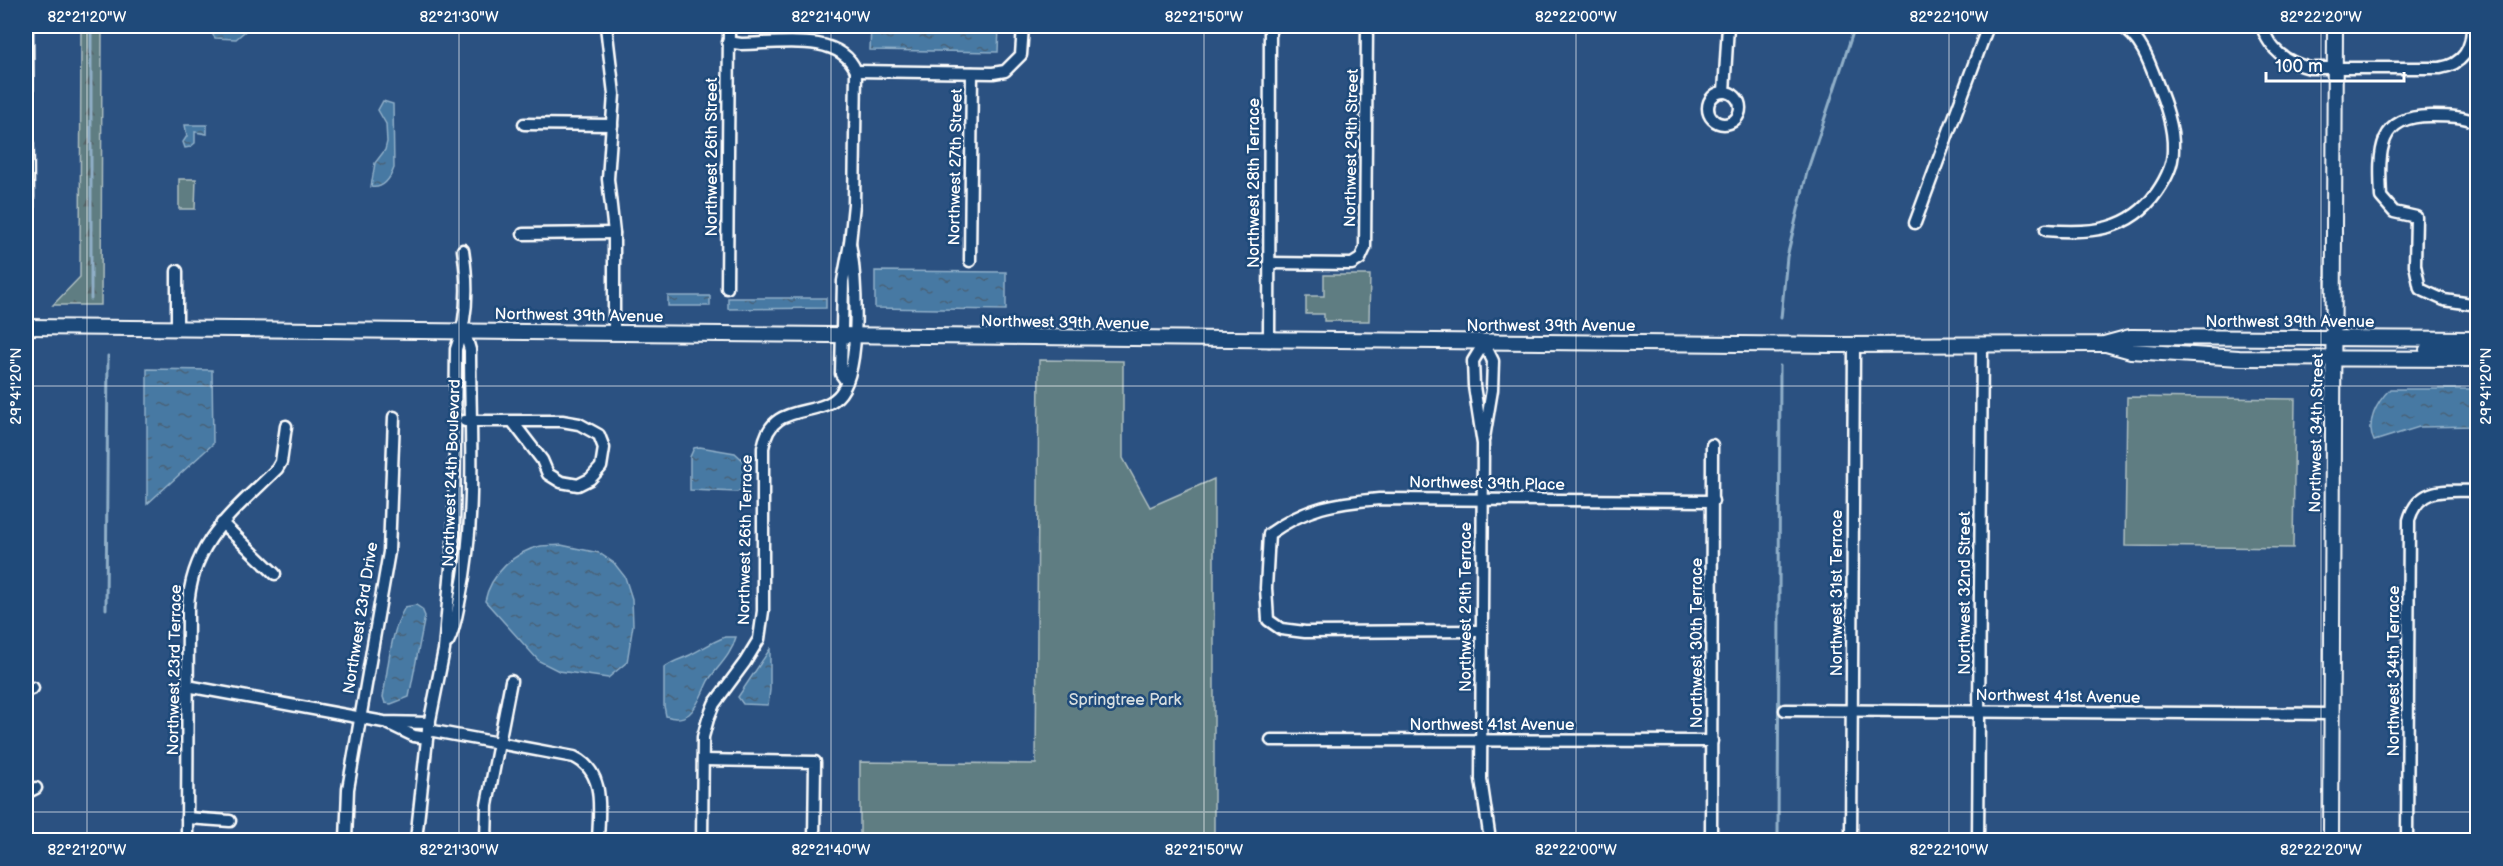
<svg xmlns="http://www.w3.org/2000/svg" width="2503" height="866" viewBox="0 0 2503 866" font-family="'Balsamiq Sans',sans-serif">
<style>
.forest{fill:url(#forest-firs);stroke:#aebec0;stroke-width:1.5}
.park{fill:#5e7d82;stroke:#aebec0;stroke-width:1.5}
.water{fill:url(#water-ripples);stroke:#90afc8;stroke-width:1.5}
.lines{fill:none;stroke-linecap:round;stroke-linejoin:round}
.stream{stroke:#90afc8;stroke-width:3}
.minor-casing{stroke:#fff;stroke-width:15}
.major-casing{stroke:#fff;stroke-width:18}
.minor{stroke:#1f4a7a;stroke-width:10}
.major{stroke:#1f4a7a;stroke-width:14}
.ticks{fill:none;stroke:#fff;stroke-width:1.5;stroke-opacity:0.45}
.labels{text-anchor:middle;dominant-baseline:central;stroke-width:5;stroke-linejoin:round;paint-order:stroke}
.street-label{font-size:16px;fill:#fff;stroke:#1f4a7a}
.park-label{font-size:16px;fill:#d7dee0;stroke:#1f4a7a}
.neatline{fill:none;stroke:#fff;stroke-width:2}
.ticks-label{font-size:15px;text-anchor:middle;fill:#fff}
</style>
<defs>
<pattern id="forest-firs" width="22" height="20" patternUnits="userSpaceOnUse" patternTransform="scale(1.5)"><rect width="22" height="20" fill="#5e7d82"/><path d="M5 1l3.5 6h-7zM16 11l3.5 6h-7z" fill="#556467"/></pattern>
<pattern id="water-ripples" width="26" height="14" patternUnits="userSpaceOnUse" patternTransform="scale(1.5)"><rect width="26" height="14" fill="#4679a3"/><path d="M2 4q2-2 4 0t4 0M15 11q2-2 4 0t4 0" fill="none" stroke="#496278"/></pattern>
</defs>
<rect width="100%" height="100%" fill="#2b5181"/>
<filter id="ink" filterUnits="userSpaceOnUse"><feTurbulence type="fractalNoise" baseFrequency=".0167" numOctaves="2"/><feDisplacementMap in="SourceGraphic" scale="12" xChannelSelector="R" yChannelSelector="G"/><feConvolveMatrix kernelMatrix="1 2 1 2 8 2 1 2 1" color-interpolation-filters="sRGB"/></filter>
<g filter="url(#ink)">
<path class="forest" d="M81 26H102L101 305H53L80 277Z"/>
<g class="park">
<path d="M179 179H196L195 209H179Z"/>
<path d="M1324 275H1370L1369 321H1324V314H1306V296H1324Z"/>
<path d="M1039 360 1123 361V458L1150 507 1214 479V840H860V762L1036 764Z"/>
<path d="M2127 397 2295 399 2293 548 2125 546Z"/>
</g>
<g class="water">
<path d="M207 26H251L236 39 215 38Z"/>
<path d="M871 26H999L998 52 870 50Z"/>
<path d="M383 101 393 104 394 168C390 179 383 189 371 187L375 163 385 150 387 142 386 124 378 110Z"/>
<path d="M185 125H207V134L195 132V143L190 147 185 148 183 142 187 136Z"/>
<path d="M875 271 1006 272V310L875 308Z"/>
<rect x="668" y="296" width="42" height="10"/>
<path d="M728 298H826V308L728 309Z"/>
<path d="M147 369 212 370 213 444 147 504Z"/>
<path d="M2390 389H2477V426L2419 427 2374 441C2365 423 2377 402 2390 389Z"/>
<path d="M700 447 735 453 747 464C746 475 749 486 737 492L690 490V457L694 448Z"/>
<path d="M561 545 599 553 614 563 625 577 632 599 633 625 627 662 608 678 559 671 539 661 485 601C490 575 515 551 541 546 547 545 555 546 561 545Z"/>
<path d="M416 605 422 609 425 616 409 697 391 704 385 703 383 697C388 669 390 633 405 607Z"/>
<path d="M725 637H736C731 656 718 666 708 681 703 691 698 707 689 714 682 719 674 719 666 716L664 706V668C673 660 680 660 690 655 702 649 712 642 725 637Z"/>
<path d="M770 649V690L768 705 743 704 738 697Z"/>
</g>
<g class="lines">
<g class="stream">
<path d="M91 299V26"/>
<path d="M1781 318 1787 257 1807 172 1855 26"/>
<path d="M106 609 108 356"/>
<path d="M1778 840 1780 366"/>
</g>
<defs>
<g id="minor">
<path d="M606 26 614 94 608 179 614 233V334"/>
<path d="M2262 26C2269 50 2286 62 2310 68H2440C2464 64 2472 48 2472 26"/>
<path d="M728 42 741 44C776 44 840 31 856 71L854 204 850 243 843 281 841 374 846 381"/>
<path d="M856 71 993 73 1005 71 1021 55 1023 26"/>
<path d="M1724 92 1728 26"/>
<circle cx="1724" cy="108" r="16"/>
<path d="M2478 123C2463 116 2448 116 2432 116 2376 115 2379 153 2381 197L2394 212 2416 217 2415 265 2420 289 2444 300 2478 305"/>
<path d="M524 124 612 125"/>
<path d="M1915 223 1988 26"/>
<path d="M26 229 28 221 27 26"/>
<path d="M2046 230C2090 234 2130 231 2157 192 2166 179 2173 166 2173 150 2174 127 2165 103 2157 83 2149 61 2141 38 2121 26"/>
<path d="M523 234 614 233"/>
<path d="M970 261 972 73"/>
<path d="M1269 263 1352 264 1360 259 1365 248 1367 26"/>
<path d="M727 288 729 26"/>
<path d="M177 329V271"/>
<path d="M1269 341 1270 26"/>
<path d="M1484 343 1473 361 1474 386 1483 444 1481 779 1490 840"/>
<path d="M1484 343 1493 361 1492 390 1484 438"/>
<path d="M465 421H562L579 424 599 435 604 448 601 467 590 479 578 485 561 482 548 474 542 460 512 421"/>
<path d="M222 523 275 574"/>
<path d="M1481 631 1305 632 1281 629 1268 620 1266 588 1269 534C1307 507 1334 503 1379 499L1713 501"/>
<path d="M448 642C455 629 457 613 460 598 477 517 470 432 470 350L464 330"/>
<path d="M187 686 384 722 430 723"/>
<path d="M26 691 33 688"/>
<path d="M1785 710 2331 714"/>
<path d="M387 723 414 736 427 738"/>
<path d="M428 730 574 757C606 772 599 810 598 840"/>
<path d="M1271 740 1712 741"/>
<path d="M703 760 815 762 814 840"/>
<path d="M26 793 36 788"/>
<path d="M187 818 230 821"/>
<path d="M187 840 188 608C191 542 233 512 277 469L281 462 286 426"/>
<path d="M346 840 348 789 389 552 394 417"/>
<path d="M416 840 428 730 444 650 454 532 456 349C468 319 468 282 463 250"/>
<path d="M486 840 487 805 511 681"/>
<path d="M702 840 703 737 708 719 714 704 745 662 759 639 763 611V448C771 398 820 421 841 393 862 365 856 277 850 243"/>
<path d="M1711 840 1712 445"/>
<path d="M1851 840 1854 345"/>
<path d="M1978 840 1982 345"/>
<path d="M2407 840 2409 520C2419 485 2447 491 2478 491"/>
</g>
<g id="major">
<path d="M26 327 1835 345 2104 344 2130 337 2478 339"/>
<path d="M2106 344 2131 351 2239 358 2478 359"/>
<path d="M2427 350 2478 349"/>
<path d="M2331 840 2335 26"/>
</g>
</defs>
<use href="#minor" class="minor-casing"/>
<use href="#major" class="major-casing"/>
<use href="#minor" class="minor"/>
<use href="#major" class="major"/>
</g>
</g>
<path class="ticks" d="M87 26V840M459 26V840M831 26V840M1204 26V840M1576 26V840M1949 26V840M2321 26V840M26 386H2478M26 812H2478"/>
<g class="labels">
<g class="street-label">
<text transform="translate(1352 148) rotate(-89)">Northwest 29th Street</text>
<text transform="translate(712 157) rotate(-90)">Northwest 26th Street</text>
<text transform="translate(956 167) rotate(-89)">Northwest 27th Street</text>
<text transform="translate(1254 183) rotate(-90)">Northwest 28th Terrace</text>
<text transform="translate(579 316) rotate(1)">Northwest 39th Avenue</text>
<text x="2290" y="322">Northwest 39th Avenue</text>
<text transform="translate(1065 323) rotate(1)">Northwest 39th Avenue</text>
<text x="1551" y="326">Northwest 39th Avenue</text>
<text transform="translate(2317 433) rotate(-89)">Northwest 34th Street</text>
<text transform="translate(452 473) rotate(-88)">Northwest 24th Boulevard</text>
<text transform="translate(1487 484) rotate(1)">Northwest 39th Place</text>
<text transform="translate(746 540) rotate(-89)">Northwest 26th Terrace</text>
<text transform="translate(1837 593) rotate(-90)">Northwest 31st Terrace</text>
<text transform="translate(1965 593) rotate(-90)">Northwest 32nd Street</text>
<text transform="translate(1466 607) rotate(-90)">Northwest 29th Terrace</text>
<text transform="translate(361 618) rotate(-81)">Northwest 23rd Drive</text>
<text transform="translate(1697 643) rotate(-90)">Northwest 30th Terrace</text>
<text transform="translate(175 670) rotate(-89)">Northwest 23rd Terrace</text>
<text transform="translate(2394 671) rotate(-90)">Northwest 34th Terrace</text>
<text transform="translate(2058 697) rotate(1)">Northwest 41st Avenue</text>
<text x="1492" y="725">Northwest 41st Avenue</text>
</g>
<g class="park-label">
<text x="1125" y="700">Springtree Park</text>
</g>
</g>
<rect width="2503" height="866" fill="none" stroke="#1f4a7a" stroke-width="66"/>
<path d="M2266 72v9h138v-9" fill="none" stroke="#ffffff" stroke-width="3"/>
<text x="2275" y="72" font-size="18" fill="#ffffff" stroke="#1f4a7a" stroke-width="4.5" paint-order="stroke">100 m</text>
<rect x="33" y="33" width="2437" height="800" class="neatline"/>
<g class="ticks-label">
<text x="87" y="22">82°21'20"W</text>
<text x="459" y="22">82°21'30"W</text>
<text x="831" y="22">82°21'40"W</text>
<text x="1204" y="22">82°21'50"W</text>
<text x="1576" y="22">82°22'00"W</text>
<text x="1949" y="22">82°22'10"W</text>
<text x="2321" y="22">82°22'20"W</text>
<text transform="translate(2486 386) rotate(-90)" y="5">29°41'20"N</text>
<text transform="translate(16 386) rotate(-90)" y="5">29°41'20"N</text>
<text x="87" y="855">82°21'20"W</text>
<text x="459" y="855">82°21'30"W</text>
<text x="831" y="855">82°21'40"W</text>
<text x="1204" y="855">82°21'50"W</text>
<text x="1576" y="855">82°22'00"W</text>
<text x="1949" y="855">82°22'10"W</text>
<text x="2321" y="855">82°22'20"W</text>
</g>
</svg>
